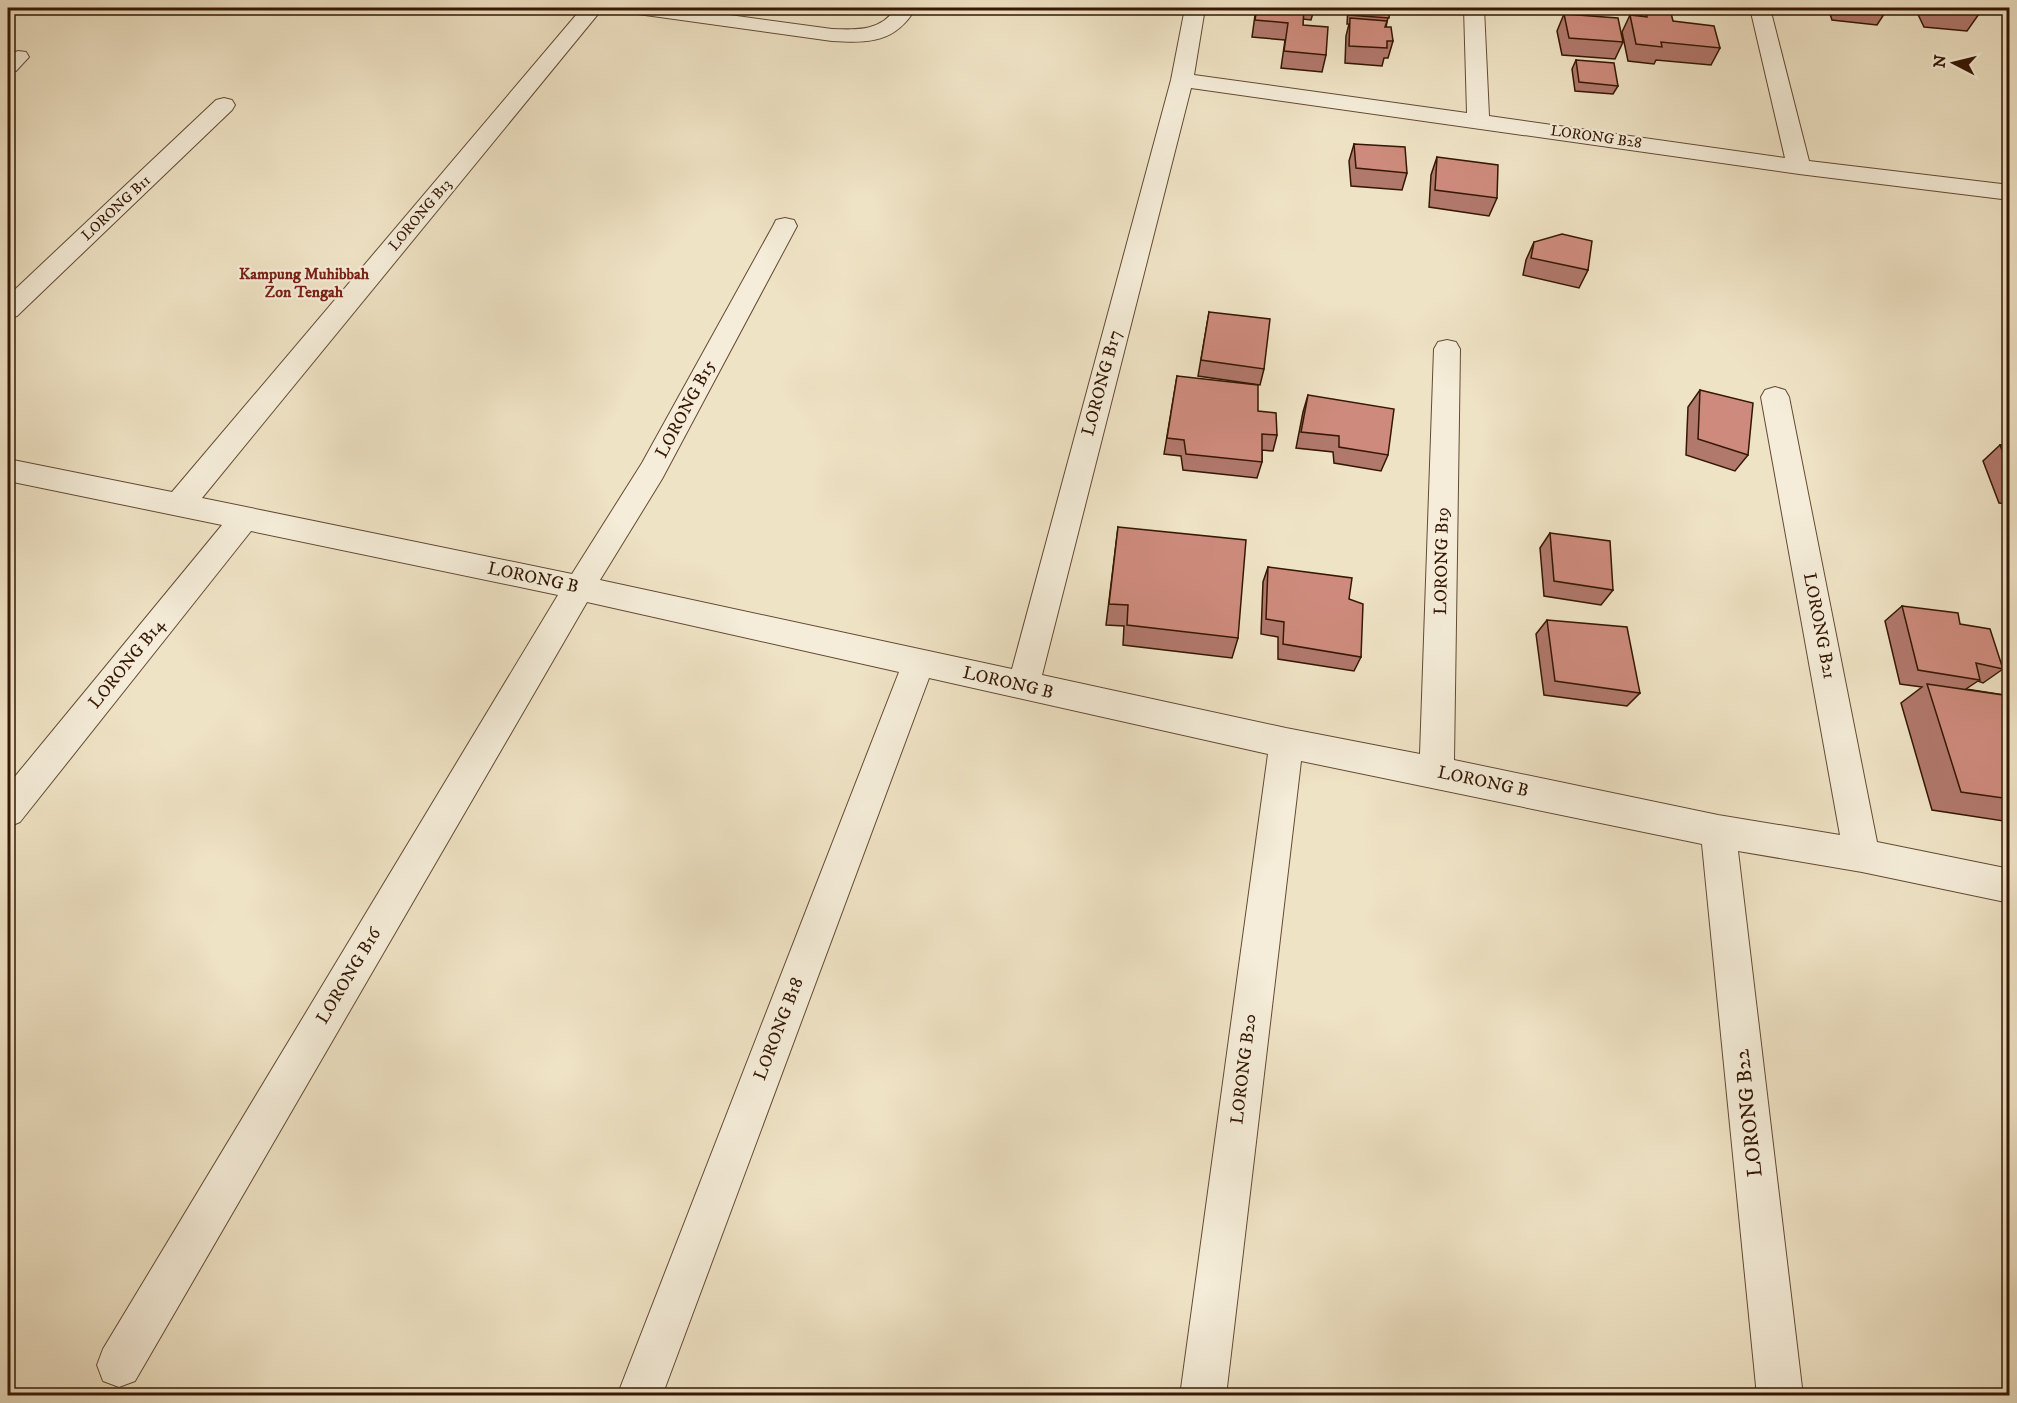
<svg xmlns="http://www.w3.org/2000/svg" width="2017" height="1403" viewBox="0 0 2017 1403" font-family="'IM FELL DW Pica',serif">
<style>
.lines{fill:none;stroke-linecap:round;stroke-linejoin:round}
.minor-casing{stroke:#644a34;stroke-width:2}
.minor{fill:#f5edd9;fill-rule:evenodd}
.wall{fill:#b1786c;stroke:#351704;stroke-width:1.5}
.building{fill:#ce8b7d;stroke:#351704;stroke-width:1.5}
.labels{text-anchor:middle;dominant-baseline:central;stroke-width:4.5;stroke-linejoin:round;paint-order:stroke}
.far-street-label{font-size:15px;fill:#351704;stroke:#f5edd9}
.far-neighbourhood-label{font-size:16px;font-weight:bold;fill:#7a1f14;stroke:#f5edd9}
.street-label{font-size:18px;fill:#351704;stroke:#f5edd9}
.near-street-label{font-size:21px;fill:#351704;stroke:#f5edd9}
</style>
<rect width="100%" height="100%" fill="#efe3c5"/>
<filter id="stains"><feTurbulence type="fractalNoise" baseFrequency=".00333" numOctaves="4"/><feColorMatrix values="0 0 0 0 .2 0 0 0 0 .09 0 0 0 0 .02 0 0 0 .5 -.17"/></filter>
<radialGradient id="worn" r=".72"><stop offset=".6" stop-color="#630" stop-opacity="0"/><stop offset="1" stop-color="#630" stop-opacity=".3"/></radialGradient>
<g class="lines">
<defs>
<g id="minor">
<path d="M582 8H603L202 498 572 574 642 463 773 226 776 220 785 218 794 220 797 226 662 479 600 580 1012 669 1171 80 1185 8H1205L1194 75 1467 113 1464 8H1484L1489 116 1785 158 1750 8H1770L1809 161 2010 185V200L1799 174 1191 88 1042 675 1286 728 1420 754 1434 349 1438 342 1447 340 1456 342 1460 349 1454 760 1718 815 1840 835 1761 397 1765 390 1775 387 1785 390 1789 397 1877 842 2010 869V903L1862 872 1738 851 1803 1396H1757L1702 844 1301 761 1226 1396H1180L1268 754 929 678 662 1396H617L899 672 587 602 135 1381 119 1387 103 1381 97 1365 103 1349 558 595 251 531 20 822 8 827V785L222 525 8 481V459L172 492Z"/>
<path d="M628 8H679L832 29C858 30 881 31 896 8H916C895 43 870 43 832 41L638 14 631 12Z"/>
<path d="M18 51 26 52 29 57 16 71 8 72V55Z"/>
<path d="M224 98 232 100 235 105 232 110 17 316 8 319V296L216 100Z"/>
</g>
</defs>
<use href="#minor" class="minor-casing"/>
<use href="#minor" class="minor"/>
</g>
<g class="wall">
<path d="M1256 8H1328L1326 14 1313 13 1311 20 1303 19V25L1326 55 1322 72 1281 68 1285 40 1252 37Z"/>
<path d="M1348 8H1390L1386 27 1393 41 1388 58H1384L1382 66 1345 63 1346 36 1349 24H1347Z"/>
<path d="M1549 8H1610L1608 13Z"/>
<path d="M1645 8 1673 21 1720 48 1711 65 1656 60 1654 64 1628 61 1622 32 1630 15 1641 16Z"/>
<path d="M1828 8H1888L1877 25 1832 20Z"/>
<path d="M1915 8H1976L1979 14 1967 31 1924 27Z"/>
<path d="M1564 14 1623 42 1615 59 1562 55 1557 31Z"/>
<path d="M1576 60 1618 86 1613 94 1575 91 1572 69Z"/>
<path d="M1354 144 1407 173 1402 190 1351 186 1349 161Z"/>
<path d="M1437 157 1497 198 1489 216 1429 207 1431 175Z"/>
<path d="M1534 242 1588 270 1579 288 1523 275 1526 260Z"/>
<path d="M1209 312 1264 369 1260 385 1198 376Z"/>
<path d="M1177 376 1277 435 1273 451 1262 450V462L1257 478 1183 470 1181 456 1164 454Z"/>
<path d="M1700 390 1748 455 1735 471 1686 455 1688 407Z"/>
<path d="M1308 395 1388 455 1381 471 1334 463 1333 452 1296 448 1303 412Z"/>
<path d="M2000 445 2010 446V504L1999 503 1983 461Z"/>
<path d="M1118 527 1238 638 1232 658 1123 645 1124 626 1106 625Z"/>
<path d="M1550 533 1613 590 1601 605 1544 596 1540 548Z"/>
<path d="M1268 567 1349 599 1361 657 1354 671 1278 659V637L1261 634 1263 582Z"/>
<path d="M1902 606 1960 624 2003 669 1983 683 1978 681 1966 689 2010 696V822L1932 810 1901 703 1922 687 1900 684 1885 621Z"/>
<path d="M1547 620 1640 693 1627 706 1544 695 1536 634Z"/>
</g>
<g class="building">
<path d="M1257 8H1304L1303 25 1328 27 1326 55 1284 51 1288 23 1255 20Z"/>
<path d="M1350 8H1390L1389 18 1349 15Z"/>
<path d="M1645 8 1670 9 1673 21 1714 26 1720 48 1661 42 1662 47 1636 44 1630 15 1647 17Z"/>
<path d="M1934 8H1976L1979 14 1935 10Z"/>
<path d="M1564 14 1618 18 1623 42 1569 38Z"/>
<path d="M1350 18 1387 21 1385 27H1391L1393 41H1387V48L1349 46Z"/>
<path d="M1576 60 1614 63 1618 86 1579 82Z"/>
<path d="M1354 144 1405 147 1407 173 1356 168Z"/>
<path d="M1437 157 1498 165 1497 198 1435 190Z"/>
<path d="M1562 234 1592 241 1588 270 1531 258 1534 242Z"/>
<path d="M1209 312 1270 319 1264 369 1201 360Z"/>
<path d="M1177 376 1258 385V411L1276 413 1277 435 1262 434V462L1186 454 1184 440 1167 438Z"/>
<path d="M1700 390 1753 403 1748 455 1698 439Z"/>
<path d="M1308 395 1394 409 1388 455 1339 447V436L1301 432Z"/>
<path d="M2000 445 2010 446V469Z"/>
<path d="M1118 527 1246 540 1238 638 1127 625 1128 605 1109 604Z"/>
<path d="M1550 533 1610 541 1613 590 1554 581Z"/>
<path d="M1268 567 1352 578 1349 599 1363 604 1361 657 1283 644 1284 622 1266 619Z"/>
<path d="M1902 606 1958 613 1960 624 1990 629 2003 669 1976 663 1980 680 1918 670Z"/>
<path d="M1547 620 1627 627 1640 693 1555 681Z"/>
<path d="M1927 684 2010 696V799L1961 792Z"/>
</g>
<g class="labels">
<g class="far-street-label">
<text transform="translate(1596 137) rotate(8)">LORONG B28</text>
<text transform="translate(116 208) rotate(-43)">LORONG B11</text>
<text transform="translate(420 215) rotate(-50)">LORONG B13</text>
</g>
<g class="far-neighbourhood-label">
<text x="304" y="274">Kampung Muhibbah<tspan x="304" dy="18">Zon Tengah</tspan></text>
</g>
<g class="street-label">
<text transform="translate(1102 383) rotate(-75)">LORONG B17</text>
<text transform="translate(686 409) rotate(-62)">LORONG B15</text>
<text transform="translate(1442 561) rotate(-89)">LORONG B19</text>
<text transform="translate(533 578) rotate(12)">LORONG B</text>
<text transform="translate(1819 626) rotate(79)">LORONG B21</text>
<text transform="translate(127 664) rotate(-51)">LORONG B14</text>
<text transform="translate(1008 683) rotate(13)">LORONG B</text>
<text transform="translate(1483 782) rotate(12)">LORONG B</text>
<text transform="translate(349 976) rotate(-59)">LORONG B16</text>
<text transform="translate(779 1029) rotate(-69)">LORONG B18</text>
<text transform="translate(1244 1069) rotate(-83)">LORONG B20</text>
</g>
<g class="near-street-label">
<text transform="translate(1749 1113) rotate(-96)">LORONG B22</text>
</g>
</g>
<rect width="2017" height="1403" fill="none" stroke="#efe3c5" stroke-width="30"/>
<rect x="9" y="9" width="1999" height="1385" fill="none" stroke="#351704" stroke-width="3"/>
<rect x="15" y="15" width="1987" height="1373" fill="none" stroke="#351704" stroke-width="1.5"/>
<g transform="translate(1954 63) rotate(277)" stroke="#f5edd9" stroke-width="4.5" paint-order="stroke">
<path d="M0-4.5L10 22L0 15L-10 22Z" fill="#351704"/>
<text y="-9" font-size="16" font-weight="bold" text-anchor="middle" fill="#351704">N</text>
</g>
<rect width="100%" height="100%" filter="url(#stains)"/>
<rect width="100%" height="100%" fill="url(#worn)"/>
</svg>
